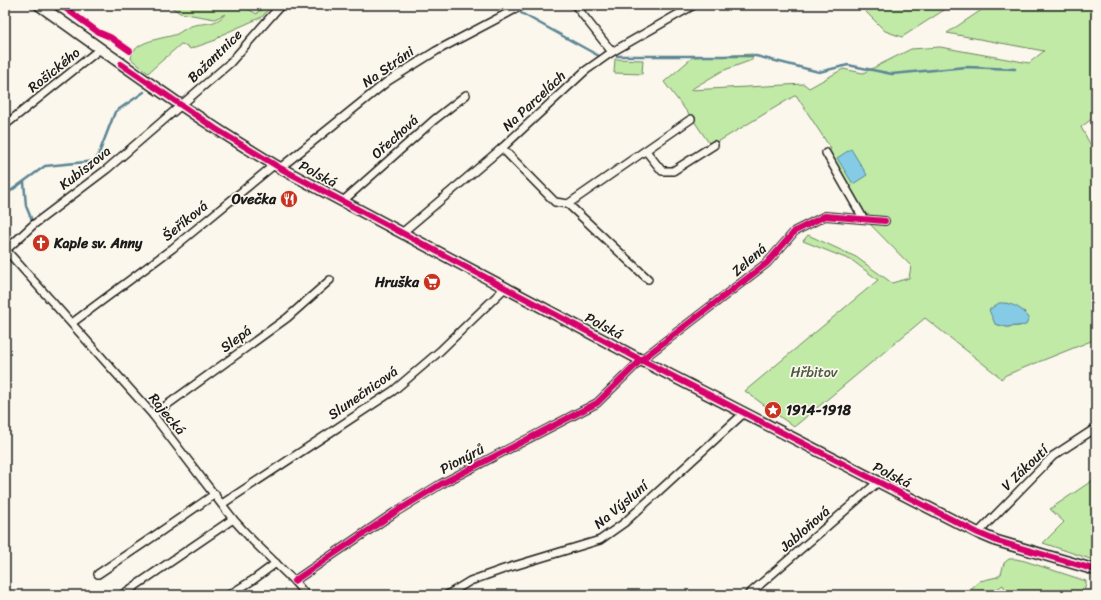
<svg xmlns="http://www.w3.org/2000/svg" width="1101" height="600" viewBox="0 0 1101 600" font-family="Sriracha,sans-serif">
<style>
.green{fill:#c0eaa6;stroke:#6e8361;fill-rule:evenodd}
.water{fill:#85cbe6;stroke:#5b8595}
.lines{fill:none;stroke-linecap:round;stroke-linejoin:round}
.stream{stroke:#5b8595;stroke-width:2.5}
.street-casing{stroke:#1c1c1c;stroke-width:10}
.secondary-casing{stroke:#1c1c1c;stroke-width:13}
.street{stroke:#fbf7ec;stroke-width:7}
.secondary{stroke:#fbf7ec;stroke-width:10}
.cycleway-casing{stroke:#fbf7ec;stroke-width:8}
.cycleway{stroke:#d6006c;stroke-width:6}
.labels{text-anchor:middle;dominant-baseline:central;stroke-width:3.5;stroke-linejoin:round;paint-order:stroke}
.street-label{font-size:14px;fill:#1c1c1c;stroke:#fbf7ec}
.poi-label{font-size:14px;font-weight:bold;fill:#1c1c1c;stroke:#fbf7ec;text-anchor:end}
.park-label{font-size:14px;fill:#4d5a45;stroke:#fbf7ec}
</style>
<rect width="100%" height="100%" fill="#fbf7ec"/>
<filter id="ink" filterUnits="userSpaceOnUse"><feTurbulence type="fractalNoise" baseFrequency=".025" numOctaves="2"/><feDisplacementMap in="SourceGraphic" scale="8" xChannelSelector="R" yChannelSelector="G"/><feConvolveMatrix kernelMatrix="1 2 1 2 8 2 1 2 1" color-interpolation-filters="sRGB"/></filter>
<g filter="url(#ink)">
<g class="green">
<path d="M168 5H241L257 14 259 10 261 11 265 5H272L262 17 221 35 216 40 190 49 187 46 181 44 148 73 131 59C132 40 164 39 177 34 182 31 186 28 191 26 204 22 216 26 225 14L215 19 180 13Z"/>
<path d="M859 5H952L902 37 885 31Z"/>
<path d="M976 5H1096V116L1081 127 1090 144 1096 150V339L1006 375 1001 379 1000 377 925 318 794 427 745 391 878 280 853 261 803 241 808 235 856 257 892 283 909 278 911 266 867 221 866 215 828 151 831 149 796 95 711 146 694 121 664 82 693 57 753 54 752 60 722 71 690 90 804 84 809 88 843 69 863 73 911 49 940 47 1029 63 1044 51 947 33 986 7ZM1006 303 1025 312 1020 326 1007 327 995 324Z"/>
<path d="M615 59 643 60 642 74 614 73Z"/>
<path d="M1096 478V561L1043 543 1064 522 1050 509Z"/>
<path d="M1009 559H1016L1025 561 1086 581V585L1084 590 1071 595H1008L1003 585 994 591 996 595H963L980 581 997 577 1001 574 1004 563Z"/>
</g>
<g class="water">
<path d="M851 149 867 175 853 184 837 158Z"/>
<path d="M999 303C1010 302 1023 308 1029 318L1026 325 1007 327 995 324 989 310Z"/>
</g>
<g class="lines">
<g class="stream">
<path d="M506 5 507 6"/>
<path d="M521 13 599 56"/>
<path d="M617 56H756L819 72 848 65 892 74 966 67 1015 69"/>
<path d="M24 182 26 206 33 223"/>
<path d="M5 195 45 166 96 161 115 112 144 92"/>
</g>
<defs>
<g id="street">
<path d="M575 5 612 52"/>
<path d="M5 125 100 49"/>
<path d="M502 148 555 202 568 204 691 119"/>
<path d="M646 151 662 171H673L714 145"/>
<path d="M826 153 863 218"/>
<path d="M280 168 388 81 436 51 523 5"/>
<path d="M343 201 434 120 466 95"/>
<path d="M568 204 648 279"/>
<path d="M403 232 502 148 585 71 612 52 694 5"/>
<path d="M6 250 153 415 233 519 253 541 294 581 306 595"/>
<path d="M5 251 33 225 107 169 230 63 281 5"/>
<path d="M72 323 173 248 274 165"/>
<path d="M153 415 287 318 330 280"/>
<path d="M222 504 393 391 440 351 506 287"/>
<path d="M978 533 1053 456 1096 428"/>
<path d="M98 574 144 543 215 494"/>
<path d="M294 581 394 513 441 484 597 403 641 360 767 263 795 231 825 216 885 221"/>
<path d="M122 595 233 519"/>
<path d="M229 595 253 580 276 563"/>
<path d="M447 595 470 581 504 569 600 540 624 523 744 413"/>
<path d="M748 595 878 482"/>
</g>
<path id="secondary" d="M39 5C118 61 196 119 280 168L641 360 978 533 997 541 1096 570"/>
</defs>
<use href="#street" class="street-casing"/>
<use href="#secondary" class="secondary-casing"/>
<use href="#street" class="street"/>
<use href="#secondary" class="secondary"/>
<defs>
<g id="cycleway">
<path d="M61 5 98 32 110 37 130 51"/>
<path d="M121 64 216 129 280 168 641 360 978 533 997 541 1096 570"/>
<path d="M294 581 394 513 441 484 597 403 641 360 767 263 795 231 825 216 885 221"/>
</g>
</defs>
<use href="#cycleway" class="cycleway-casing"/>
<use href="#cycleway" class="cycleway"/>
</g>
</g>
<defs>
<symbol id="restaurant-disc" viewBox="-11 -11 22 22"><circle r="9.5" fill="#c8321e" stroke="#fbf7ec"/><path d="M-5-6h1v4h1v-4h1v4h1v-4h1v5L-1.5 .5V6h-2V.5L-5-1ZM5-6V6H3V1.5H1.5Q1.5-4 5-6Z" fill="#fff"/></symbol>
<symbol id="church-disc" viewBox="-11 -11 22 22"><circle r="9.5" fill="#c8321e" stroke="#fbf7ec"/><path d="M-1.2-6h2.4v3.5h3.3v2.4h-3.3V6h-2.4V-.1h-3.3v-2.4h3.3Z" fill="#fff"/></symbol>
<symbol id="supermarket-disc" viewBox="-11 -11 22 22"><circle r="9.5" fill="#c8321e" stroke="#fbf7ec"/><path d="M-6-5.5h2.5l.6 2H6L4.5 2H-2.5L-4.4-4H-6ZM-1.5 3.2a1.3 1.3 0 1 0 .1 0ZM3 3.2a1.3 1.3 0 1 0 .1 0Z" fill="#fff"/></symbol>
<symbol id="sight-disc" viewBox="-11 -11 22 22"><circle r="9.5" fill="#c8321e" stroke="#fbf7ec"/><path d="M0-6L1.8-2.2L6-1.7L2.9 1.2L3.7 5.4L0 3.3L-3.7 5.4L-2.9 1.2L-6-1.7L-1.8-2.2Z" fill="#fff"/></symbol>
</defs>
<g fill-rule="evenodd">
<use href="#restaurant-disc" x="279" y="189" width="20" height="20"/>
<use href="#church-disc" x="31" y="233" width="20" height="20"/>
<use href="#supermarket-disc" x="422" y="272" width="20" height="20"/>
<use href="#sight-disc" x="763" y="400" width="20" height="20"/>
</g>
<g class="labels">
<g class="street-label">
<text transform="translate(215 56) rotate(-44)">Bažantnice</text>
<text transform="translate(388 67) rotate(-35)">Na Stráni</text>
<text transform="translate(54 70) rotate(-39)">Rošického</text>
<text transform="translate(534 101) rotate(-43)">Na Parcelách</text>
<text transform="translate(395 137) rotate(-42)">Ořechová</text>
<text transform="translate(85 168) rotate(-38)">Kubiszova</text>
<text transform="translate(318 174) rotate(28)">Polská</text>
<text transform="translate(185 221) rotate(-39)">Šeříková</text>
<text transform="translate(749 260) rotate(-41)">Zelená</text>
<text transform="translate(604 326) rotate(28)">Polská</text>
<text transform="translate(236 339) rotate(-36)">Slepá</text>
<text transform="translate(363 393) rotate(-35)">Slunečnicová</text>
<text transform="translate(167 414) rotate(51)">Rajecká</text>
<text transform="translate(462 459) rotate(-28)">Pionýrů</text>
<text transform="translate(1025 468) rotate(-44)">V Zákoutí</text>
<text transform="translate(892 475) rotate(27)">Polská</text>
<text transform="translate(621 505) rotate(-40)">Na Výsluní</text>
<text transform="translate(805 529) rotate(-41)">Jabloňová</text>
</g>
<g class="poi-label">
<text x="276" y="199">Ovečka</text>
<text x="54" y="243" text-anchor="start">Kaple sv. Anny</text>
<text x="419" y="282">Hruška</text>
<text x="786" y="410" text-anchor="start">1914-1918</text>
</g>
<g class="park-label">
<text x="814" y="372">Hřbitov</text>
</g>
</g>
<rect width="1101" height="600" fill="none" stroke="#fbf7ec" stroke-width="20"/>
<rect x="10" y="10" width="1081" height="580" fill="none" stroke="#1c1c1c" stroke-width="1.5" filter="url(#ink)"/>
</svg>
